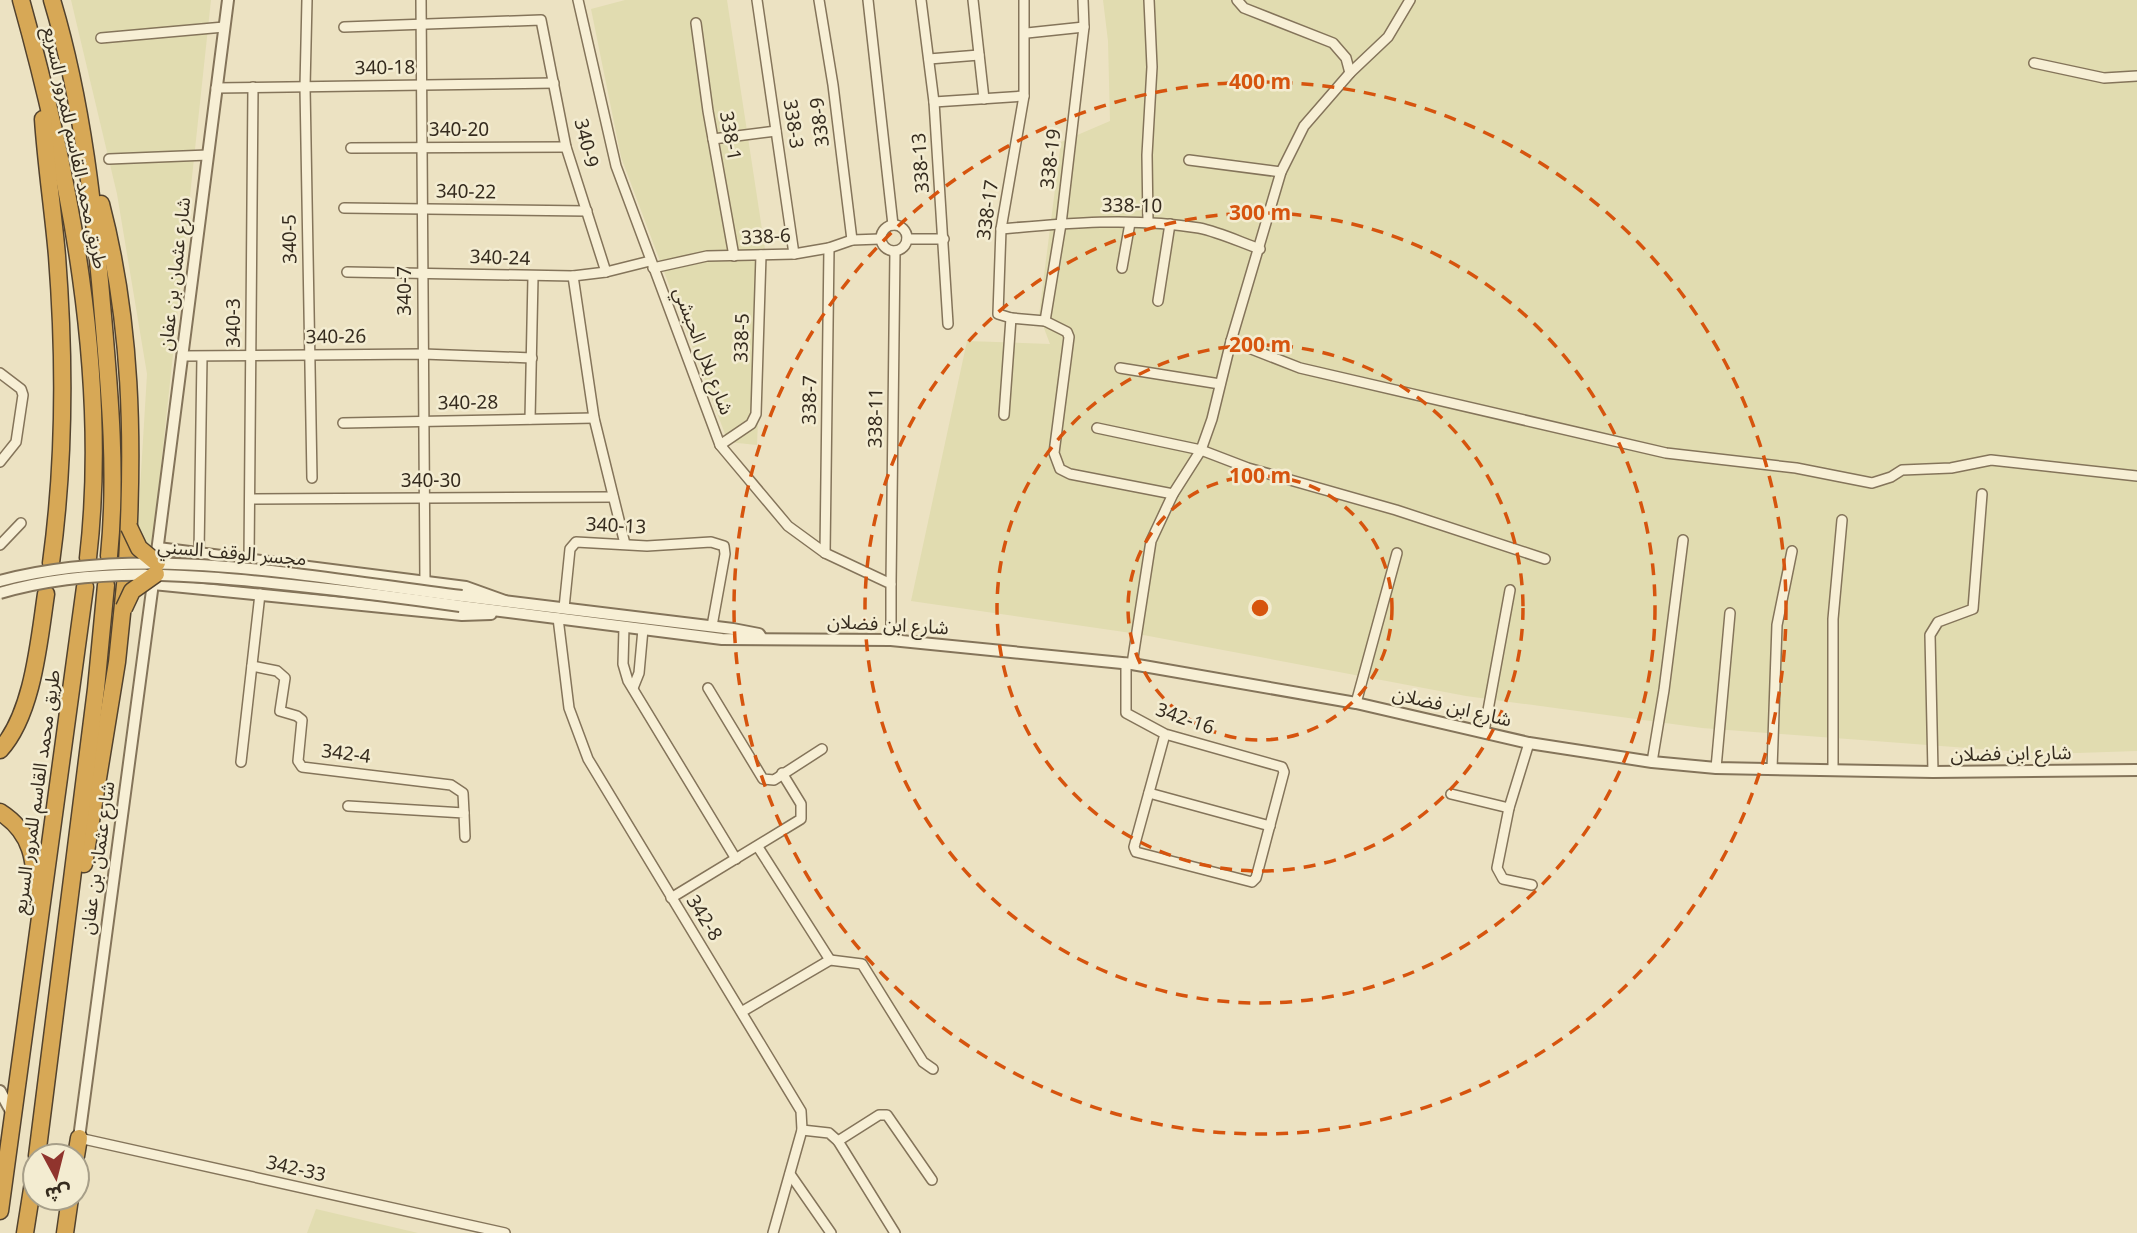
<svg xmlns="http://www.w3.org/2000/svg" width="2137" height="1233" viewBox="0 0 2137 1233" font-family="Georgia,'Noto Sans Arabic',serif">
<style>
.farmland{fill:#e1dcb0}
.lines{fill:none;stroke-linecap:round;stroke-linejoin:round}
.minor-casing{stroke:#84745a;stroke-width:12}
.tertiary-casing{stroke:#84745a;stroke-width:14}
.motorway-casing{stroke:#52422e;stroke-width:19}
.minor{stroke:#f7efd5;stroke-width:9}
.tertiary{stroke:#f7efd5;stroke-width:10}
.motorway{stroke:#d7a856;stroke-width:16}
.tertiary-bridge-casing{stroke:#84745a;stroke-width:14;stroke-linecap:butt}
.motorway-bridge-casing{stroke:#52422e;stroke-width:19;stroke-linecap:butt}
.tertiary-bridge{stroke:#f7efd5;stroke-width:10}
.motorway-bridge{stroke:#d7a856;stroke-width:16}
.ring{fill:none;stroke:#d6540e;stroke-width:3.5;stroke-dasharray:12 9}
.labels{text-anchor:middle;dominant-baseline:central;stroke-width:5;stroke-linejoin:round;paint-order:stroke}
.street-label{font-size:19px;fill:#352b1e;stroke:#f3ecd1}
.centre{fill:#d6540e;stroke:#f3ecd1;stroke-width:3.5}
.ring-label{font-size:21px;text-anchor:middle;font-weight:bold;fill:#d6540e;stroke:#f3ecd1;stroke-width:5;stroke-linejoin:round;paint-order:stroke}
</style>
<rect width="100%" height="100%" fill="#ece2c2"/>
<g class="farmland">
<path d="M71 0H211L152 550 137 539 147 374 117 194Z"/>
<path d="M625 0H727L765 249 757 445 728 442 621 157 591 9Z"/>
<path d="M1103 0H2137V751L2047 754 1702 728 1466 696 1138 634 911 601 967 341 1050 344 1039 315 1061 142 1110 121 1108 41Z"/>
<path d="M316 1209 418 1233H307Z"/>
</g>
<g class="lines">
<defs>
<g id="minor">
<path d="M307 0 305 87 312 478"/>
<path d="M421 0 425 582"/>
<path d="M578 0 616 166 720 445 788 526 825 553 891 584V640"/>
<path d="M757 0 794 254"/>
<path d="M819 0 833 85 852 240"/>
<path d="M868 0 893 225"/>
<path d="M921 0 934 102 948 324"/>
<path d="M973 0 984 99"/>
<path d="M1237 0 1244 8 1333 43 1346 58 1350 73"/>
<path d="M696 23 708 111 734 256"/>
<path d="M344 27 541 20 566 147 606 272"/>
<path d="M1027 33 1084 27"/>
<path d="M101 38 224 27"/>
<path d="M929 59 979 55"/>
<path d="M2034 63 2104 78 2137 76"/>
<path d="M216 88 554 83"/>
<path d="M934 102 1024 96"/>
<path d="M713 139 776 131"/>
<path d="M351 148 566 147"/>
<path d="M109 159 208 155"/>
<path d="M1189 160 1281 172"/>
<path d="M344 208 587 211"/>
<path d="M1148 223 1147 155 1152 67 1149 0"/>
<circle cx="894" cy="238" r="13"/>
<path d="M1001 229C1066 223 1134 217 1199 228 1219 232 1240 242 1260 249"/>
<path d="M907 239H944"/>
<path d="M653 268 707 256 794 254 829 248 852 240 880 239"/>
<path d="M1122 268 1130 223"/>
<path d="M347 272 573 276 606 272 650 261"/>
<path d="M573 276 594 418 625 544"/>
<path d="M1158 301 1170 224"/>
<path d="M1011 318 1045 321 1067 332 1069 337 1054 453 1060 469 1070 474 1173 494"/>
<path d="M1045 321 1061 224 1084 27 1083 0"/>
<path d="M1231 341 1300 368 1666 453 1796 468 1872 483 1891 477 1902 470 1951 468 1991 460 2137 476"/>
<path d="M182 356 423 354 532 358"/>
<path d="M1120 368 1220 384"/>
<path d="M0 373 21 389 23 395 16 442 0 462"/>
<path d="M1004 415 1011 318 998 314 1001 229 1024 96V0"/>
<path d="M530 419 533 277"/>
<path d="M343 423 594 418"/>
<path d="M1097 428 1201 450 1248 468 1396 510 1545 559"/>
<path d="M720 445 751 424 756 414 761 255"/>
<path d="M250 499 613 497"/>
<path d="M0 545 21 523"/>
<path d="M199 553 202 357"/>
<path d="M825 553 829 248"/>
<path d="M249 560 253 87"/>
<path d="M891 584 895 251"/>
<path d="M564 608 570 549 576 542 647 546 711 542 724 546 725 554 712 626"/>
<path d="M558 618 569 708 588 759 801 1111 802 1130 773 1233"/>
<path d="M624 627 623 664 628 681 736 859"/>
<path d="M1126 663V713L1165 734 1282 767 1284 772 1256 878 1252 882 1136 852 1134 847 1165 734"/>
<path d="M1132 664 1151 541 1173 494 1201 450 1212 419 1231 341 1281 172 1304 126 1350 73 1388 37 1410 0"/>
<path d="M252 666 277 671 285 678 280 711 297 716 302 720 298 761 302 767 451 785 463 793 464 813"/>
<path d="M633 688 639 673 643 629"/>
<path d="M708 688 763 779 774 780 822 749"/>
<path d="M1356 703 1397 553"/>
<path d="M1484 732 1510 590"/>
<path d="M1529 743 1509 808 1497 868 1503 879 1532 885"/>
<path d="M241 762 260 594"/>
<path d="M1652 762 1664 690 1683 540"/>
<path d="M1716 768 1730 613"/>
<path d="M1772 769 1777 625 1792 551"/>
<path d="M1833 770V619L1842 520"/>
<path d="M1933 772 1930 635 1938 622 1973 609 1982 494"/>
<path d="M1149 793 1270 826"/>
<path d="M1451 794 1509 808"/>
<path d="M348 806 464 813 465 837"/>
<path d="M758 847 830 960"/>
<path d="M671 898 801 819V804L782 773"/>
<path d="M743 1011 830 960 862 964 923 1062 933 1069"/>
<path d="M802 1130 829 1133 838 1141 895 1233"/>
<path d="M79 1138 505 1233"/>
<path d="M838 1141 879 1115H887L932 1180"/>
<path d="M790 1174 831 1233"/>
</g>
<g id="tertiary">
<path d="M158 548 466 587 505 601"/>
<path d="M157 552 228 0"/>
<path d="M153 584 462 615 491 614"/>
<path d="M462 596 733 629 759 634 761 637"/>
<path d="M460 606 722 639 891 640 1132 664 1356 703 1529 743 1652 762 1716 768 1933 772 2137 770"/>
<path d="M0 1091 12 1113"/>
<path d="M79 1138 153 583"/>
</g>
<g id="motorway">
<path d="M21 0C70 175 109 376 88 558"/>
<path d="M52 0C83 103 94 209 103 316 110 395 117 476 109 556"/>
<path d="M43 119C46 164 53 210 57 256 65 359 65 461 51 563"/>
<path d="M101 204C132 323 134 441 127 563"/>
<path d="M0 750C33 714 39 641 46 594"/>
<path d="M0 812C33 833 35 861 36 897"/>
<path d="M84 864 117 662 126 575"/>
<path d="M37 1156 96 689 106 585"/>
<path d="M76 1156 79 1138"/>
<path d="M0 1211 85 587"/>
<path d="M25 1233 35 1170"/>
<path d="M65 1233 70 1198"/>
</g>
</defs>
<use href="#minor" class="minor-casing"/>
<use href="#tertiary" class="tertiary-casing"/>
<use href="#motorway" class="motorway-casing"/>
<use href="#minor" class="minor"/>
<use href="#tertiary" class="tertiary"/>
<use href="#motorway" class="motorway"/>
<defs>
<g id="tertiary-bridge">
<path d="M0 581C147 542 313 578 462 596"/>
<path d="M0 593C95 565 194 575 291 585 348 591 404 598 460 606"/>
</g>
<g id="motorway-bridge">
<path d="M129 527 139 548 157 563"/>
<path d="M124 608 132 591 156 574"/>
</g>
</defs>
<use href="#tertiary-bridge" class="tertiary-bridge-casing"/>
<use href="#motorway-bridge" class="motorway-bridge-casing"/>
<use href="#tertiary-bridge" class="tertiary-bridge"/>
<use href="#motorway-bridge" class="motorway-bridge"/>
</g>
<g class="ring">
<circle cx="1260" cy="608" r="132"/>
<circle cx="1260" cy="608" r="263"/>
<circle cx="1260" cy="608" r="395"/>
<circle cx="1260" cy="608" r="526"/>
</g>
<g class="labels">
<g class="street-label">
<text transform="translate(385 68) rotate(-1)">340-18</text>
<text transform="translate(820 122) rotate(-97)">338-9</text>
<text transform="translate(793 124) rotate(82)">338-3</text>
<text x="459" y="130">340-20</text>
<text transform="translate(730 136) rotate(80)">338-1</text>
<text transform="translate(586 143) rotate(76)">340-9</text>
<text transform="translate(75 148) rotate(78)">طريق محمد القاسم للمرور السريع</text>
<text transform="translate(1051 159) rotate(-83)">338-19</text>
<text transform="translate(921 163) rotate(-94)">338-13</text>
<text transform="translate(466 192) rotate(1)">340-22</text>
<text transform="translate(1132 206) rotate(1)">338-10</text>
<text transform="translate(988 210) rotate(-82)">338-17</text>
<text transform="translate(766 237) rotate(-3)">338-6</text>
<text transform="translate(290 239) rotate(-91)">340-5</text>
<text transform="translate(500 258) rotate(2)">340-24</text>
<text transform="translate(175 274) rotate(-83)">شارع عثمان بن عفان</text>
<text transform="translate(405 291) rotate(-90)">340-7</text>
<text transform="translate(234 323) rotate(-90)">340-3</text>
<text transform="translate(336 337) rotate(-1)">340-26</text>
<text transform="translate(742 338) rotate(-88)">338-5</text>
<text transform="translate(703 351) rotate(69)">شارع بلال الحبشي</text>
<text transform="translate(810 400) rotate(-89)">338-7</text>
<text transform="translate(468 403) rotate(-1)">340-28</text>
<text transform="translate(876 418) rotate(-89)">338-11</text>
<text x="431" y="481">340-30</text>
<text transform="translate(616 526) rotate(3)">340-13</text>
<text transform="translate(232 553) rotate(5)">مجسر الوقف السني</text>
<text transform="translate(888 625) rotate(3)">شارع ابن فضلان</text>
<text transform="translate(1452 707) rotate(13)">شارع ابن فضلان</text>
<text transform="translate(1185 719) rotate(19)">342-16</text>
<text transform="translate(346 754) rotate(7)">342-4</text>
<text transform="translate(2011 754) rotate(-1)">شارع ابن فضلان</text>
<text transform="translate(37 792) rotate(-82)">طريق محمد القاسم للمرور السريع</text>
<text transform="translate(98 858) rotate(-82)">شارع عثمان بن عفان</text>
<text transform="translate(704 918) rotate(58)">342-8</text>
<text transform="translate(296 1169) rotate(13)">342-33</text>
</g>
</g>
<circle cx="1260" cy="608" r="10" class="centre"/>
<g class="ring-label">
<text x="1260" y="89">400 m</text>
<text x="1260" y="220">300 m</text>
<text x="1260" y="352">200 m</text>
<text x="1260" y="483">100 m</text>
</g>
<g transform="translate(56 1177) rotate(173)"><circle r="33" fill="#f3ecd1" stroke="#a79f89" stroke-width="2"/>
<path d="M0-5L12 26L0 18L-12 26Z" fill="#90342d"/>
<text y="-10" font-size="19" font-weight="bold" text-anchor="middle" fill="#352b1e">ش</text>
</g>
</svg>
